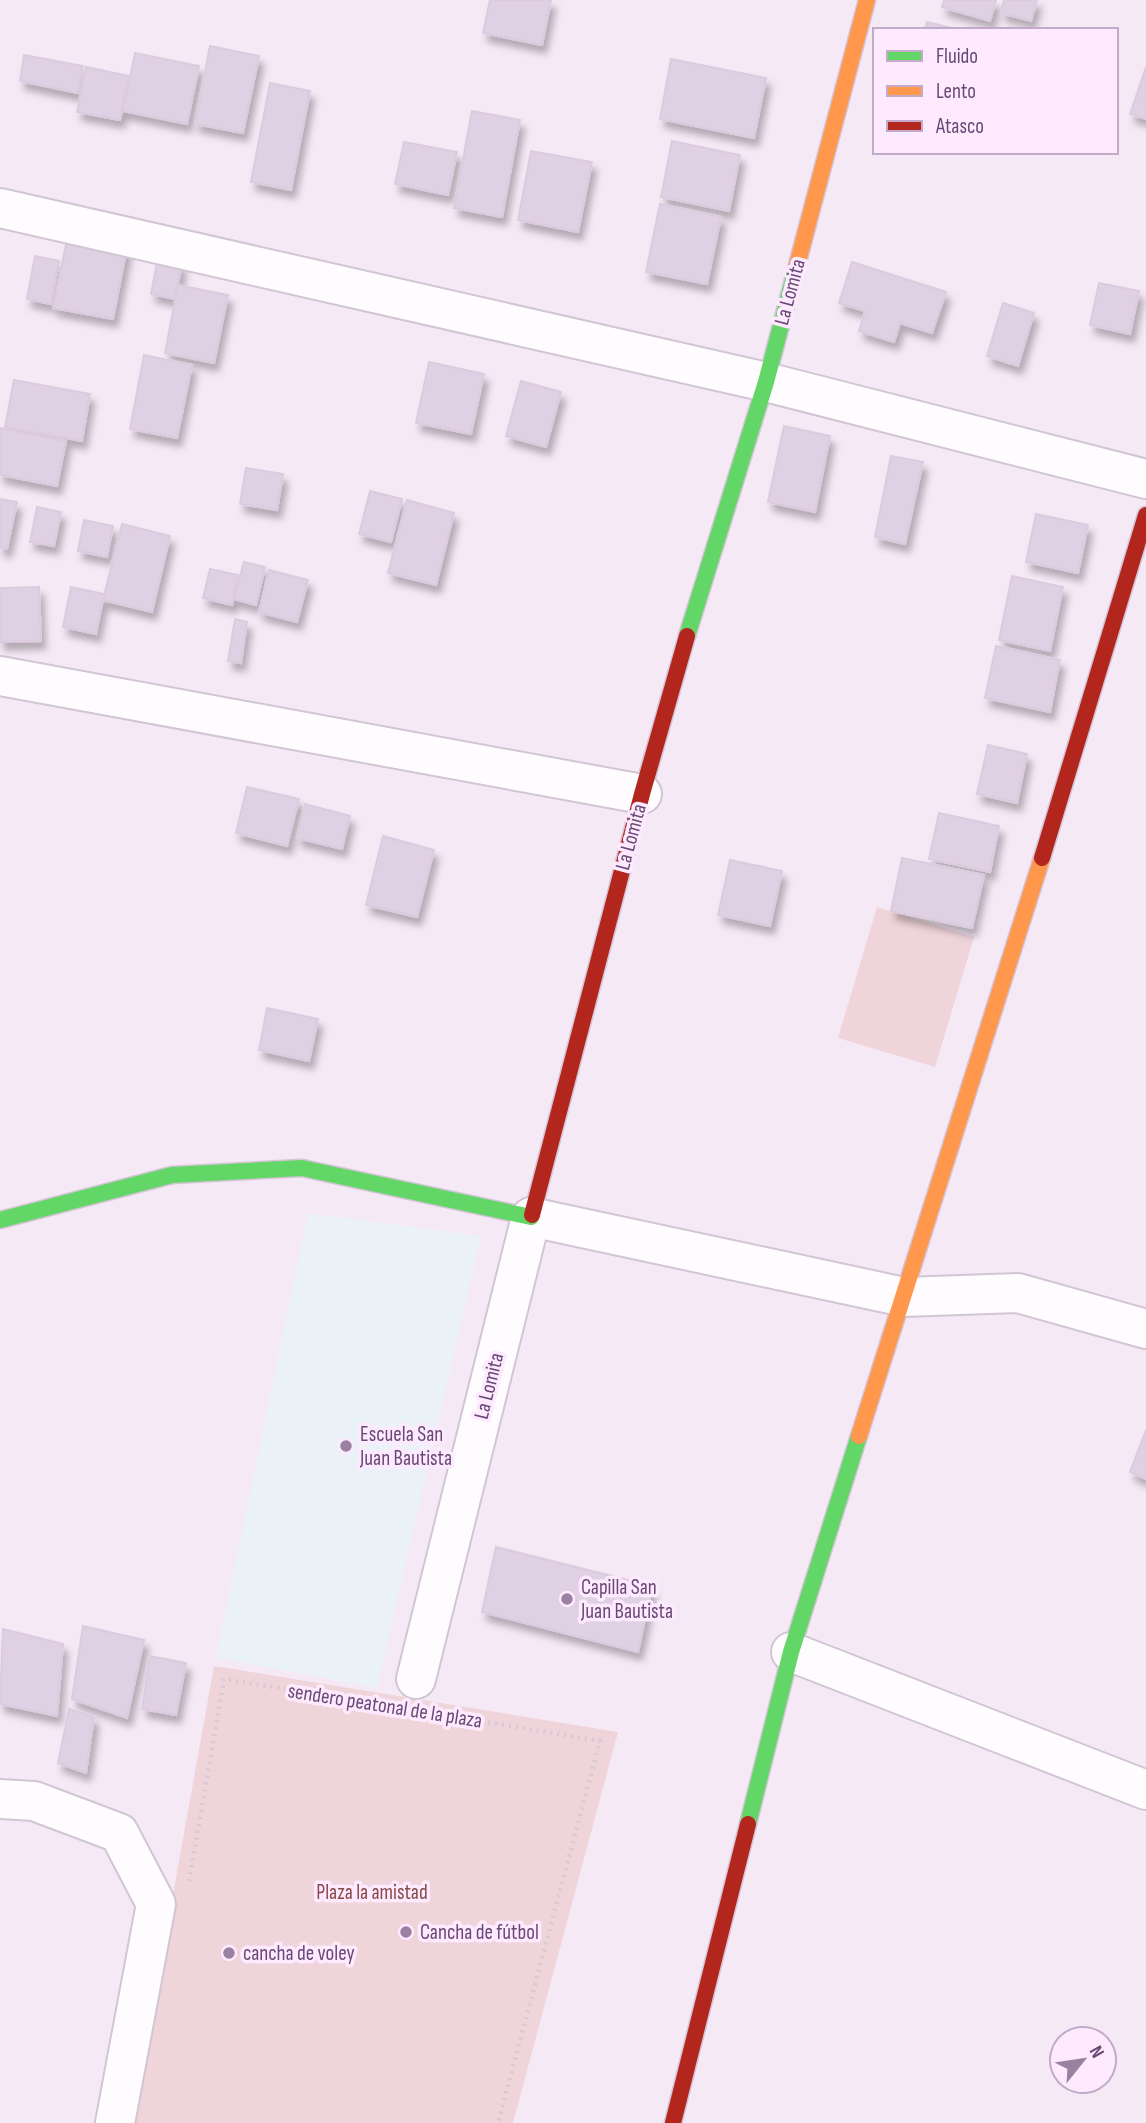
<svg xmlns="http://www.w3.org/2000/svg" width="1146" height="2123" viewBox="0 0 1146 2123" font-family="'Sofia Sans Condensed',sans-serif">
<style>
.education{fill:#eaf2f8}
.green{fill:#efd4da}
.building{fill:#dfd0e3;stroke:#dccbdf;stroke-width:2;filter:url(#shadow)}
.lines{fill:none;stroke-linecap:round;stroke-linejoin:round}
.street-casing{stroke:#d2c5d4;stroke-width:42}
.fast-casing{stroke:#d4c5d6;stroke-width:19}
.slow-casing{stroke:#d4c5d6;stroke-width:19}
.jam-casing{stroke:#d4c5d6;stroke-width:19}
.path{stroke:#d5c9d8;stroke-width:4.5;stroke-dasharray:2 5;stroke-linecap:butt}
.street{stroke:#fefcfe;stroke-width:38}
.fast{stroke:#63d668;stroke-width:16}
.slow{stroke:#ff974d;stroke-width:16}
.jam{stroke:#b3261e;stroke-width:16}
.poi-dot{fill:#9a81a2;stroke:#feeaff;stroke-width:2.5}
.labels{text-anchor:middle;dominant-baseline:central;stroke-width:7;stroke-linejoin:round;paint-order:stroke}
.street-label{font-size:21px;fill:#684975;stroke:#feeaff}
.poi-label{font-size:21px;fill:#684975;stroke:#feeaff;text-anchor:start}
.park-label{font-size:21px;fill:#874a46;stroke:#feeaff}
</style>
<defs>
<filter id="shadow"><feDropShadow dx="4.5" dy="8" stdDeviation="3.5" flood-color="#0004"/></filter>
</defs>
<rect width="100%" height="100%" fill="#f6e9f6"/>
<path class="education" d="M308 1213 481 1236 377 1688 216 1657Z"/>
<g class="green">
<path d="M877 907 974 937 935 1067 838 1038Z"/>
<path d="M214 1666 618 1732 513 2123H132Z"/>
</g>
<g class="building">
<path d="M490 0H551L542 45 483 33Z"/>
<path d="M944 0H996L990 21 942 7Z"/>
<path d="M1004 0H1037L1031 21 1001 13Z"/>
<path d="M927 22 960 30H925Z"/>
<path d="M210 46 259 56 243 133 195 124Z"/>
<path d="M135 53 199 66 187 124 123 111Z"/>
<path d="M24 55 83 66 78 93 20 81Z"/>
<path d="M671 59 766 78 754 138 660 119Z"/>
<path d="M86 67 129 76 120 120 77 112Z"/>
<path d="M1146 67V119L1130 114Z"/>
<path d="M270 83 310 91 291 190 251 182Z"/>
<path d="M472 111 520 120 502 217 454 208Z"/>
<path d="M672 141 740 155 729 211 661 197Z"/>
<path d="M404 142 457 152 448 195 395 184Z"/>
<path d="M531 151 592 162 578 232 518 220Z"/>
<path d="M660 204 721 217 707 284 646 272Z"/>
<path d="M68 235 127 247 113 319 53 308Z"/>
<path d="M35 256 59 261 51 304 27 299Z"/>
<path d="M158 258 182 264 175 299 151 294Z"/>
<path d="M852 262 946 292 932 333 900 323 894 342 859 331 865 311 839 303Z"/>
<path d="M1099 283 1139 291 1130 334 1090 325Z"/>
<path d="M178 285 228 295 214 363 165 353Z"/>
<path d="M1003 303 1034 313 1018 366 987 356Z"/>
<path d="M144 355 192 365 177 438 130 429Z"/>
<path d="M429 362 484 374 471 434 416 423Z"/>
<path d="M14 380 90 394 82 441 5 427Z"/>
<path d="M521 381 561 392 546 447 506 436Z"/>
<path d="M784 426 830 436 815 512 768 502Z"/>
<path d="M0 428 66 441 57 486 0 475Z"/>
<path d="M891 456 923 462 905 544 875 537Z"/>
<path d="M246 468 283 474 277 510 240 504Z"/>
<path d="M370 491 402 499 391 542 359 534Z"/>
<path d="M0 499 17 502 7 549 0 548Z"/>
<path d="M407 500 454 513 436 585 388 573Z"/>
<path d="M37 507 61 512 54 546 30 542Z"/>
<path d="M1036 514 1088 525 1078 573 1026 562Z"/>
<path d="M84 520 113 526 107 557 78 551Z"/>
<path d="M122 524 170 536 152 612 103 600Z"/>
<path d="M244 562 265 567 256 605 234 599Z"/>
<path d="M210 569 238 575 232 605 203 598Z"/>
<path d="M269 570 308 580 297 622 259 612Z"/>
<path d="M1012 576 1063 587 1050 651 999 640Z"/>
<path d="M39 587 41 641 0 642V588Z"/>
<path d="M71 587 104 594 96 634 63 627Z"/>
<path d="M235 619 247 622 241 663 228 661Z"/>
<path d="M996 646 1060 660 1050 712 985 698Z"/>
<path d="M988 745 1027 754 1017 803 977 794Z"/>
<path d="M247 787 299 799 287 846 236 833Z"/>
<path d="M305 804 350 816 342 849 297 838Z"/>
<path d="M939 813 999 826 990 872 929 859Z"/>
<path d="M383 836 434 850 417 917 366 905Z"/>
<path d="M902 858 984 875 972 928 891 911Z"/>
<path d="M730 860 782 871 770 926 718 915Z"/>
<path d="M267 1008 318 1019 309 1061 259 1050Z"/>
<path d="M1146 1430V1479L1130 1472Z"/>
<path d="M496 1547 652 1586 638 1652 482 1612Z"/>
<path d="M83 1626 144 1640 127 1718 72 1699Z"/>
<path d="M3 1629 63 1644 57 1716 0 1704Z"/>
<path d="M150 1656 186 1663 176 1715 142 1709Z"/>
<path d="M69 1709 94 1717 86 1773 58 1763Z"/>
</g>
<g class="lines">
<defs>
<g id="street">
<path d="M0 208 766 382 1146 479"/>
<path d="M0 676 642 794"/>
<path d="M791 1652 1146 1790"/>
<path d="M416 1679 531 1217 904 1297 1018 1293 1146 1329"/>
<path d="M0 1799 34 1801 119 1833 156 1904 115 2123"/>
</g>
<g id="fast">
<path d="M687 636 766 382 796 269"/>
<path d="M0 1220 172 1175 302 1168 531 1217 532 1215"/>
<path d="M748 1824 791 1652 859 1436"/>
</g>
<g id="slow">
<path d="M796 269 867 0"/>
<path d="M859 1436 1042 858"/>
</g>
<g id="jam">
<path d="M1042 858 1146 515"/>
<path d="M532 1215 642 794 687 636"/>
<path d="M673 2123 748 1824"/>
</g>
</defs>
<use href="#street" class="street-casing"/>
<use href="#fast" class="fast-casing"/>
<use href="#slow" class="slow-casing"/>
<use href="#jam" class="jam-casing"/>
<g class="path">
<path d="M433 1713 600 1741 498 2123"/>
<path d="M189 1881 224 1679 390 1706"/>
</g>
<use href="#street" class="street"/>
<use href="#fast" class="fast"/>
<use href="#slow" class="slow"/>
<use href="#jam" class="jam"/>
</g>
<g class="poi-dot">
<circle cx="346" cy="1446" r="7"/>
<circle cx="567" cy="1599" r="7"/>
<circle cx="406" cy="1932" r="7"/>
<circle cx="229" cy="1953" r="7"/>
</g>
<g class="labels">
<g class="street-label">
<text transform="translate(790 292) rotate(-75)">La Lomita</text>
<text transform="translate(631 837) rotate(-75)">La Lomita</text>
<text transform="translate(489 1386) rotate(-76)">La Lomita</text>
<text transform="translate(385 1706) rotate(9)">sendero peatonal de la plaza</text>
</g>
<g class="poi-label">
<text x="360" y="1434">Escuela San<tspan x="360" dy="24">Juan Bautista</tspan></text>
<text x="581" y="1587">Capilla San<tspan x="581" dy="24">Juan Bautista</tspan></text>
<text x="420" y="1932">Cancha de fútbol</text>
<text x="243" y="1953">cancha de voley</text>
</g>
<g class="park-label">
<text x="372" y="1892">Plaza la amistad</text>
</g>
</g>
<rect x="873" y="28" width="245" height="126" fill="#feeaff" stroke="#c2aac8" stroke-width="2"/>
<rect x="887" y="51" width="35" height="10" fill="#63d668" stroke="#c2aac8" stroke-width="2"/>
<text x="936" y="63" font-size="21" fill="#684975">Fluido</text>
<rect x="887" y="86" width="35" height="10" fill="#ff974d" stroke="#c2aac8" stroke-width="2"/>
<text x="936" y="98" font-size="21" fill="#684975">Lento</text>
<rect x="887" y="121" width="35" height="10" fill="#b3261e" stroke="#c2aac8" stroke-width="2"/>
<text x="936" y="133" font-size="21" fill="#684975">Atasco</text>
<g transform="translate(1083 2060) rotate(60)"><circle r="33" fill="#feeaff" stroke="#c2aac8" stroke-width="2"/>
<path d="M0-5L12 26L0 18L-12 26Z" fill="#9a81a2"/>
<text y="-10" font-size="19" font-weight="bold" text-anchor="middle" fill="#684975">N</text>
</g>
</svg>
